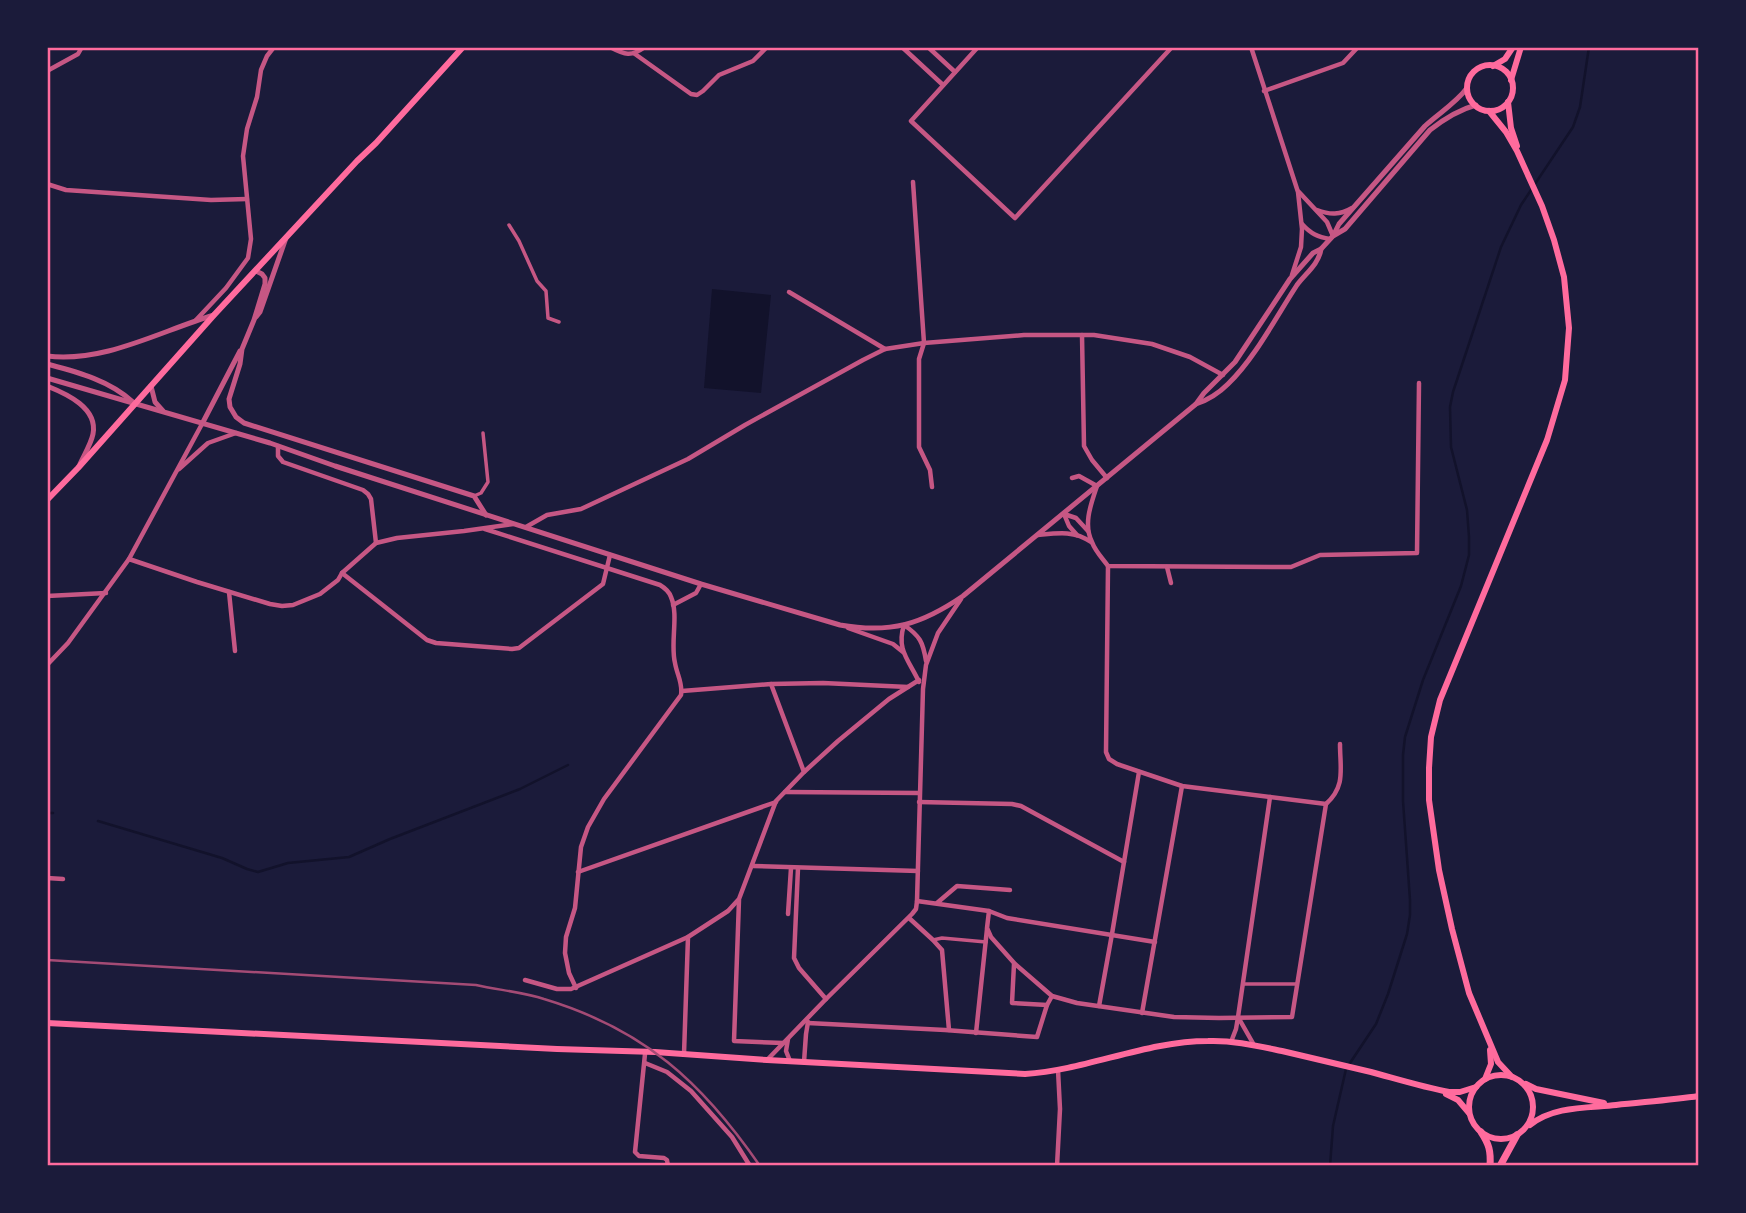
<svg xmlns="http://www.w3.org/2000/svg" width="1746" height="1213" viewBox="0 0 1746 1213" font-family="'DejaVu Sans',sans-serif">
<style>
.water{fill:#12122b}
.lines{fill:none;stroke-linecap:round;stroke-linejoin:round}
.stream{stroke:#12122b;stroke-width:2.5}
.pedestrian{stroke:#c65784;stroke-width:3.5}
.minor{stroke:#c65784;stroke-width:4.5}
.tertiary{stroke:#c65784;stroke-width:5}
.secondary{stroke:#ff6b9d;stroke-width:6}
.trunk{stroke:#ff6b9d;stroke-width:7}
.rail{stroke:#a44b75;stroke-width:2.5}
.neatline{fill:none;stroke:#ff6b9d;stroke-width:2.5}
</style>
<rect width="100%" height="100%" fill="#1b1b3a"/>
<path class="water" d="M712 289 771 295 761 393 704 388Z"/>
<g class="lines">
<g class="stream">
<path d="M47 813H53"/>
<path d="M98 821 222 858 247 869 258 872 288 863 349 857 390 839 520 789 568 765"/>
<path d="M1330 1166 1333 1126 1346 1069 1376 1024 1388 994 1407 934 1410 915V900L1403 801V755L1405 737 1423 680 1461 586 1469 555V537L1467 510 1451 447 1450 407 1453 392 1501 247 1521 205 1573 127 1580 107 1589 47"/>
</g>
<g class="pedestrian">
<path d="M509 225 519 241 537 281 546 291 548 318 559 322"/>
<path d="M474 496 481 493 488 482 483 433"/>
<path d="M933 940 942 938 986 942"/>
<path d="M1243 984H1297"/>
</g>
<g class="minor">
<path d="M610 47C625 55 631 57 645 47"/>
<path d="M902 47 943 85"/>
<path d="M928 47 955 72"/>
<path d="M978 47 911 121 1015 218 1172 47"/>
<path d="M1251 47 1298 192 1302 229 1301 247 1292 275"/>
<path d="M635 54 691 94 697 95 703 91 719 75 753 61 767 47"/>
<path d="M47 71 78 54 82 47"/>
<path d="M1264 91 1343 63 1358 47"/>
<path d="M913 182 924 343 919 359V447L930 470 932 487"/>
<path d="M47 184 66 190 211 200 247 199"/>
<path d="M1299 192 1327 222 1333 236"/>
<path d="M1317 210C1330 215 1340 215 1352 208"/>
<path d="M1302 224C1311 234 1318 237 1330 239"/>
<path d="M789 292 885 349"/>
<path d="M196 320 226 288 248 258 251 239 243 156 247 129 257 97 261 70 267 56 274 47"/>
<path d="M1082 335 1084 446 1092 460 1107 478"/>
<path d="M278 446V456L283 462 363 490 368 494 371 499 376 543"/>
<path d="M179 469 208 443 236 433"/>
<path d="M1072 478 1079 476 1097 486C1091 504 1083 524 1092 542 1095 551 1103 559 1108 566L1291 567 1320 555 1417 553 1419 383"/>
<path d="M1064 514 1076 518 1088 531"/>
<path d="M1064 514 1069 526 1077 535"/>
<path d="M526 527 547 515 581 509 688 459 745 425 863 360 885 349 924 343 1024 335H1094L1152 344 1190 357 1223 375"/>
<path d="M485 529 660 585C665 588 669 591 671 597 679 615 670 643 675 663 677 675 683 683 681 695L604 799 588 827 581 847 575 908 566 937 565 953 569 973 576 988"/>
<path d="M1038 535C1057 533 1074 530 1091 542"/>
<path d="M129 559 197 582 270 604 282 606 293 605 320 594 338 580 342 573 376 543 397 538 464 531 513 524"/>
<path d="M1108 566 1106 752 1109 759 1117 764 1182 786 1326 804C1346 786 1340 769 1340 744"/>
<path d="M1167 567 1171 583"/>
<path d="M342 573 427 640 436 643 512 649 519 648 603 584 610 555"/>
<path d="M229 592 235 651"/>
<path d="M47 596 106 593"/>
<path d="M673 605 696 593 701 584"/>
<path d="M848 628 893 644 903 652"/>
<path d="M47 665 68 643 129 559 202 424"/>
<path d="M919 682C909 660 896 650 904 625 920 636 923 642 926 661"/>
<path d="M771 684 804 772"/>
<path d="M682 691 771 684 823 683 908 687"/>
<path d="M785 792 919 793"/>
<path d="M919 802 1012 804 1021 806 1124 862"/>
<path d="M753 866 918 871"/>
<path d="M798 868 794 958 799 968 826 999"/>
<path d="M578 872 776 802"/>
<path d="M47 878 63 879"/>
<path d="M739 900 734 1041 783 1043"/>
<path d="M917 901 989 911 1007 918 1155 942"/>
<path d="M937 903 957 886 1010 890"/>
<path d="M989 911 987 928 991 937 1015 964 1052 996 1077 1003 1174 1017 1219 1018 1292 1017 1326 804"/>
<path d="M788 914 791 868"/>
<path d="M909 918 933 940 942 950 949 1030"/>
<path d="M1014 964 1012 1003 1047 1005"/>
<path d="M525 980 557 989H571L688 937 728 911 739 899 776 801 804 772 838 741 889 699 919 680"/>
<path d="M1099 1006 1112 934 1139 772"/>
<path d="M1142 1013 1182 786"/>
<path d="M1238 1017 1270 797"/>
<path d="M808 1023 945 1030 1037 1037 1047 1005 1052 996"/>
<path d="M976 1033 987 929"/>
<path d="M788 1039 786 1051 790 1061"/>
<path d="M1231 1042 1236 1029 1238 1017 1254 1045"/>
<path d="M645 1054 635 1152 639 1156 664 1158 667 1160 668 1166"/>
<path d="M684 1054 688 937"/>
<path d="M768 1059 826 999 912 914 916 909 917 901 923 689 926 665 938 633 961 599"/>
<path d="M804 1062 806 1034 808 1022"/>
<path d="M645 1063 667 1072 691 1091 732 1137 750 1166"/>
<path d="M1057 1166 1060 1109 1058 1070"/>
</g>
<g class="tertiary">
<path d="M1333 236 1339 224 1425 126C1439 113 1456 103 1467 88"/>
<path d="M256 271 262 274 265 278V284L254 320 242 349 240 364 229 399 230 407 236 417 244 423 474 496 486 515"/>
<path d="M256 317 260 312 286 238"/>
<path d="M47 356C105 363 160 331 214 315"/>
<path d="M47 364C77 372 109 380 133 402"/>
<path d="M47 378 270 443 335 466 701 584 840 625C891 634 922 624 963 596L1196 404 1204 393 1235 362 1290 279 1313 253 1321 249 1333 236 1345 229 1430 130C1444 119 1458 110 1476 105"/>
<path d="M47 386C67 394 98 408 93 434 91 444 84 455 80 464"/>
<path d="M151 386 155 402 163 411"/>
<path d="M1196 404C1208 400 1218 394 1228 384 1255 358 1276 317 1297 285 1305 274 1319 264 1321 249"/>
<path d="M202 424 240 351"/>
</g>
<g class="secondary">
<circle cx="1490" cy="88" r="23"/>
<path d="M1493 66 1505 59 1513 47"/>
<path d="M1511 80 1521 47"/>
<path d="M1508 102 1511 128 1517 146"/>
<path d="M1489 111 1506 132 1517 151 1542 206 1554 240 1564 277 1569 328 1565 380 1547 440 1440 700 1431 737 1429 768V800L1439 870 1452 929 1469 993 1498 1062 1512 1077"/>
<path d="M47 500 78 468 214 315 357 161 376 143 463 47"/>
<path d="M47 1023 557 1049 655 1052 767 1060 1025 1074C1087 1070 1146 1041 1208 1041 1233 1040 1258 1046 1282 1051 1312 1058 1342 1065 1371 1072 1397 1079 1423 1087 1449 1092H1460L1476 1087"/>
<circle cx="1501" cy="1107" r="32"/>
<path d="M1485 1079 1491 1064 1490 1050"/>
<path d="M1526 1084 1536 1089 1604 1103"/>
<path d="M1446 1094 1458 1100 1469 1113"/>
<path d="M1530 1125C1553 1106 1587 1108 1616 1105 1643 1102 1671 1100 1699 1096"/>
</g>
<g class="trunk">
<path d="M1481 1132C1489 1144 1491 1151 1490 1166"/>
<path d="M1500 1166 1517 1135"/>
</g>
<path class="rail" d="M47 960 476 985C498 990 523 992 544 999 644 1029 702 1082 760 1166"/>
</g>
<rect width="1746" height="1213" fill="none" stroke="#1b1b3a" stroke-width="98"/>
<rect x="49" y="49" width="1648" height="1115" class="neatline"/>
</svg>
